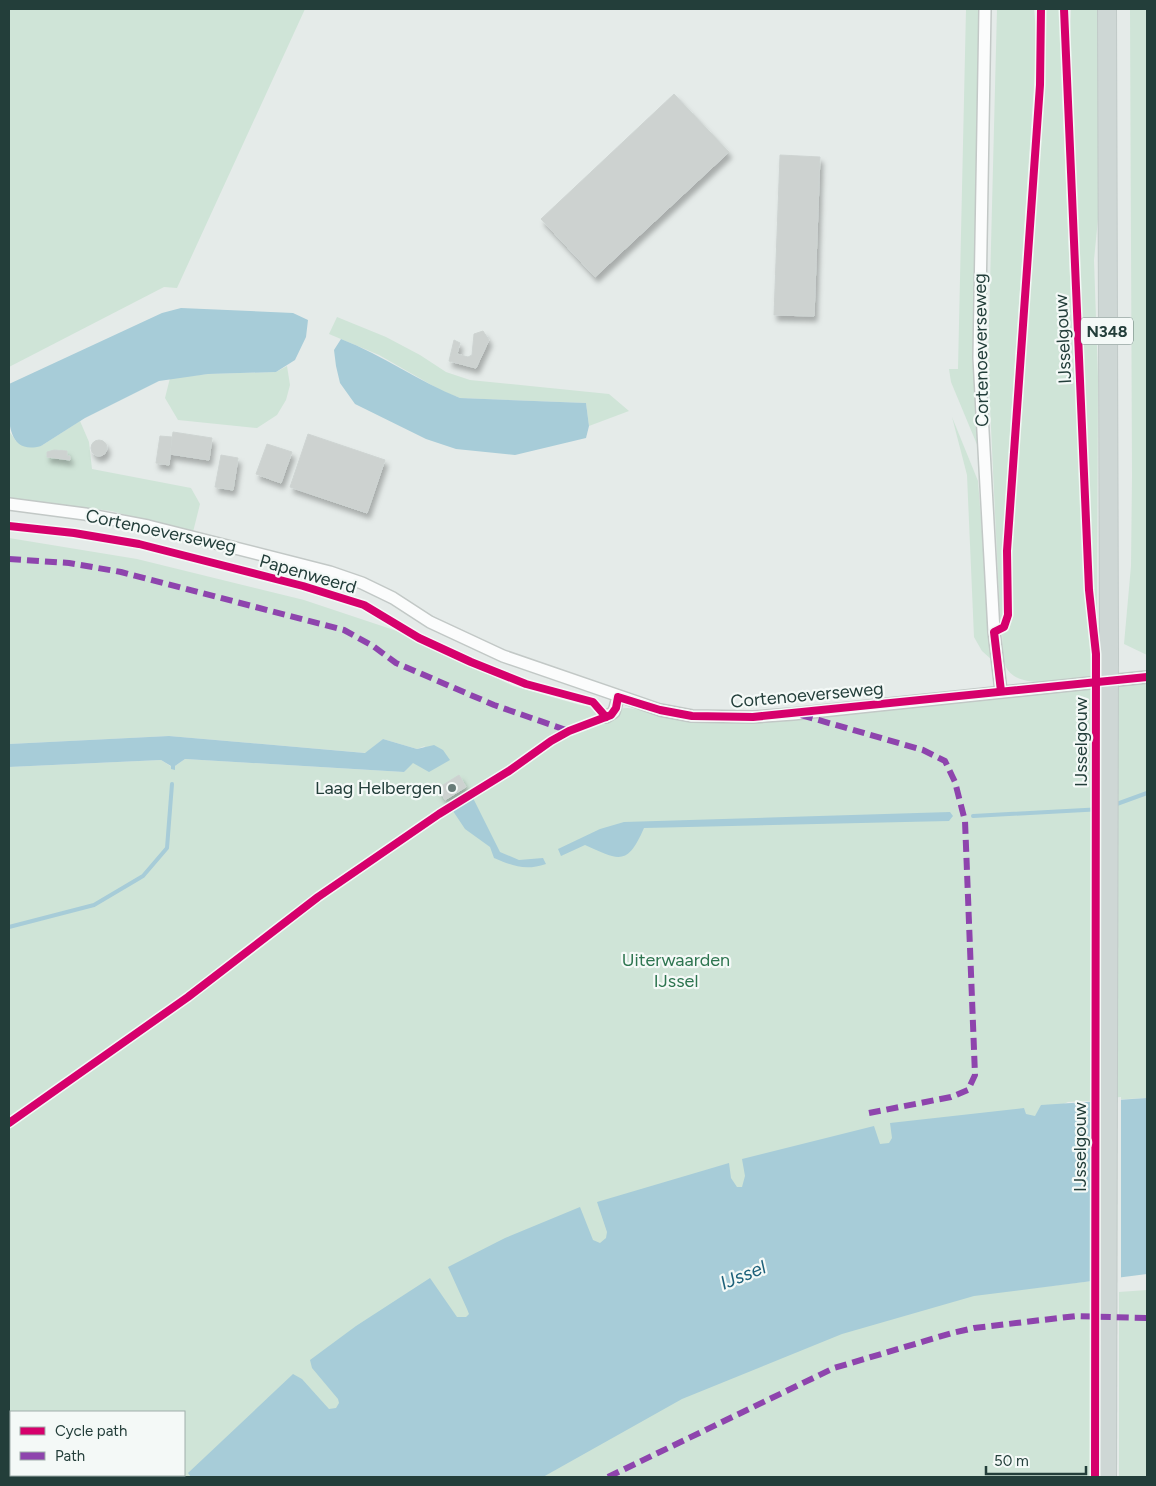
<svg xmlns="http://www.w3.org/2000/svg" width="1156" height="1486" viewBox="0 0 1156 1486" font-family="Figtree,sans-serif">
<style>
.green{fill:#cfe4d7;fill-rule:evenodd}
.water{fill:#a7ccd8}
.pier{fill:#e5ebe9}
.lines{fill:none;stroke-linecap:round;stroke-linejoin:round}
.stream{stroke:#a7ccd8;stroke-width:4}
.building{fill:#cdd2d0;stroke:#ced4d2;filter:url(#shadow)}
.minor-casing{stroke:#c2c8c6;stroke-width:14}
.primary-casing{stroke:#c1cac8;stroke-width:20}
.minor{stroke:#fbfcfc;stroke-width:11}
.primary{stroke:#ced7d5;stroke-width:18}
.primary-bridge-casing{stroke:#c1cac8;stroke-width:20;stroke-linecap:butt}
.primary-bridge{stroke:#ced7d5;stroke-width:18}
.quiet{stroke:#8e44ad;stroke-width:6;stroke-dasharray:12 6;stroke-linecap:butt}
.cycleway-casing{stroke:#f4f9f7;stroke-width:11}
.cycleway{stroke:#d6006c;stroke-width:8}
.poi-dot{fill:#677b77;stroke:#f4f9f7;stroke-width:2}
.labels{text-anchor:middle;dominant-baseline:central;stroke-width:4.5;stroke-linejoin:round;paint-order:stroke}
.shield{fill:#f4f9f7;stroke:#627673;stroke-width:1}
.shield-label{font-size:16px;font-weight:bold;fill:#233e3a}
.street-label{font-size:18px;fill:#233e3a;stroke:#f4f9f7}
.poi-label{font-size:18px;fill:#233e3a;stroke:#f4f9f7;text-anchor:end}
.park-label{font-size:18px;fill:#2e7550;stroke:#f4f9f7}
.water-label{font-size:19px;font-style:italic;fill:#1e617a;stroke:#f4f9f7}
</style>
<defs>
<filter id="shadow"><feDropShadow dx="3" dy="5.5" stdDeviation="2.5" flood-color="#0004"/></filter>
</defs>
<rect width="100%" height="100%" fill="#e5ebe9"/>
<g class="green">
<path d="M9 9H305L177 288 164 287 9 367Z"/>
<path d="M966 9H981L978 447 951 382 949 369H958Z"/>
<path d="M997 9H1034L1037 42 1003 535V617L1000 619 988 364Z"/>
<path d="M1044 9H1061L1062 92 1072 324 1092 678C1070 680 1015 692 1005 665 1001 657 1003 643 1002 634L1010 624 1012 615 1011 548 1042 98Z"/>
<path d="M1071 9H1098V219L1094 260 1098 377 1097 622 1092 589 1069 66Z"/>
<path d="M1130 9H1147V655L1124 644 1131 566 1132 476Z"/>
<path d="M337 317 386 337 420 355 446 372 470 380 609 394 629 411 589 426 586 403 460 398 442 391 379 355 329 334Z"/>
<path d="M287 366 290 385 286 400 277 415 257 428 178 420 165 398 170 378 208 374 276 372Z"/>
<path d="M952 417 978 481 992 660 982 651 974 637 967 475Z"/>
<path d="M80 421 89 442 92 469 191 488 200 504 193 532 111 511 9 498V431L16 441 41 446Z"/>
<path d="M9 538 137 559 304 600 400 632 513 686 580 705 606 709 628 708 687 718 1009 696 1147 682V1098L1068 1102 256 1477H9V767L161 760 175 769V766L185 759 404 772 425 746 417 749 383 739 366 753 169 736 9 744ZM11 1412H184V1475H11Z"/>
<path d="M1092 1281V1477H535L681 1397 801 1344 974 1295Z"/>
<path d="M1147 1290V1477H1119V1292Z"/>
</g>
<g class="water">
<path d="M181 308 293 313 308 320 306 337 295 360 276 372 208 374 159 381 85 418 41 446C2 457 9 407 9 384L162 313Z"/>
<path d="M341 339C383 355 419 382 460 398L586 403 589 426 586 438 515 455 456 449 426 439 355 404 340 383 336 366 334 350Z"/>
<path d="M169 736 365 753 383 739 417 749 434 745 443 750 450 760 429 772 413 763 404 772 185 759 175 766V770L171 769V766L161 760 9 767V744Z"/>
<path d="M473 798 500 852 519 860 543 858 546 864C525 871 513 866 494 858L490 847 465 829 453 811Z"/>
<path d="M950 812 953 816 949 821 644 828C627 867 619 860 585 845L561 856 558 849 600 829 624 822Z"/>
<path d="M1147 1098V1274L974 1296 842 1334 682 1399 543 1477H191L188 1473 293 1374 302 1379 329 1409 336 1408 339 1403 338 1399 312 1368 310 1360 356 1326 430 1278 457 1317H466L469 1314 467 1309 448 1267 505 1238 580 1207 593 1240 600 1243 606 1238 607 1232 597 1202 729 1163 731 1178 737 1187H742L745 1176 742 1159 874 1126 880 1144 889 1143 892 1138 890 1123 1024 1108 1026 1114 1035 1116 1041 1105Z"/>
</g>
<path class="pier" d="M1121 1097V1280L1091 1284 1092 1099Z"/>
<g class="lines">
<g class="stream">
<path d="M1114 805 1147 793"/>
<path d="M973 816 1103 809"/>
<path d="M9 927 94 905 143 876 167 848 172 784"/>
</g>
</g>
<g class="building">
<path d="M674 94 729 152 595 277 541 219Z"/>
<path d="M780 155 820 157 814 316 774 315Z"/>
<path d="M483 331 489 340 476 368 449 361 454 340 460 343 457 354 468 357 472 355 474 334Z"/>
<path d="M173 432 212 438 209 460 170 454Z"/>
<path d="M308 434 385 460 367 513 290 487Z"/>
<path d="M160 436 172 437 169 465 156 463Z"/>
<circle cx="99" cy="448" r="8"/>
<path d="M267 444 292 452 281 483 256 474Z"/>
<path d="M54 450 67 451V456H70V460L47 457V452Z"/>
<path d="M221 455 238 458 233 490 215 487Z"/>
<path d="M459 775 466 787 445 800 438 788Z"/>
</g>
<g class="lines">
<defs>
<g id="minor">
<path d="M985 9 979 358 994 632 1001 691"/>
<path d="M9 504 85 514 148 526 330 572 362 583 393 598 430 622 503 656 660 710 692 716 753 717 793 714 1147 677"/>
<path d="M606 717 614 712 618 697"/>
</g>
<path id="primary" d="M1107 9 1109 654"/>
</defs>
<use href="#minor" class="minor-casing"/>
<use href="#primary" class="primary-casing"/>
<use href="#minor" class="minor"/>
<use href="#primary" class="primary"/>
<defs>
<path id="primary-bridge" d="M1107 1477 1109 654"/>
</defs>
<use href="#primary-bridge" class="primary-bridge-casing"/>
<use href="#primary-bridge" class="primary-bridge"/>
<g class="quiet">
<path d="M9 559 69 563 121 572 344 630 373 646 396 663 494 705 569 731"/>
<path d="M801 715 923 750 945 761 955 782 965 821 975 1075 968 1090 951 1097 869 1113"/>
<path d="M608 1477 834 1368 952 1333 974 1328 1076 1316 1147 1318"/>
</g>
<defs>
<g id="cycleway">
<path d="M1064 9 1089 590 1096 654 1095 1477"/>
<path d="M9 526 74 533 139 544 303 586 351 601 364 605 419 638 471 662 526 684 593 702 606 717"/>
<path d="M1001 691 994 632 1004 627 1008 615 1007 551 1040 85 1041 9"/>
<path d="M9 1123 188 997 318 897 439 814 509 771 551 741 569 731 611 715 616 708 618 697 660 710 692 716 753 717 1147 677"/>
</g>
</defs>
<use href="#cycleway" class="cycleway-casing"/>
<use href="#cycleway" class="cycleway"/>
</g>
<circle class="poi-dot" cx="452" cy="788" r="5"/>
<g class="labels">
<rect class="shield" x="1081" y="317.5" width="52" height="27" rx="4"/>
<g class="shield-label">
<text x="1107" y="331">N348</text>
</g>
<g class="street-label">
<text transform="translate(1063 339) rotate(-93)">IJsselgouw</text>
<text transform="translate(981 350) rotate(-91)">Cortenoeverseweg</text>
<text transform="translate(161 531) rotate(12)">Cortenoeverseweg</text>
<text transform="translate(308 574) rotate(16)">Papenweerd</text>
<text transform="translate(807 695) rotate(-5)">Cortenoeverseweg</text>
<text transform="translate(1081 742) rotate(-90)">IJsselgouw</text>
<text transform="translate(1080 1147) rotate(-90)">IJsselgouw</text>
</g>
<g class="poi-label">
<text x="442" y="788">Laag Helbergen</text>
</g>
<g class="park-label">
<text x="676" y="960">Uiterwaarden<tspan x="676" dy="21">IJssel</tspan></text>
</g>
<g class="water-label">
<text transform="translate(743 1275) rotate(-22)">IJssel</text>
</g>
</g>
<rect width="1156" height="1486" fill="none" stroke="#233e3a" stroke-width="20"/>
<rect x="10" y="1411" width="175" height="65" fill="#f4f9f7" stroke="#a0aeab"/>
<rect x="20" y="1427" width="25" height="8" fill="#d6006c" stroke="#a0aeab"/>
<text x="55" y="1436" font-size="15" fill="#233e3a">Cycle path</text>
<rect x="20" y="1452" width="25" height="8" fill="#8e44ad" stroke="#a0aeab"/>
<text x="55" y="1461" font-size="15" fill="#233e3a">Path</text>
<path d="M986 1466v8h100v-8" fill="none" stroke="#233e3a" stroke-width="2.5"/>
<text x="994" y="1466" font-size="15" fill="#233e3a" stroke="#f4f9f7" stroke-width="4" paint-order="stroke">50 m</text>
</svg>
